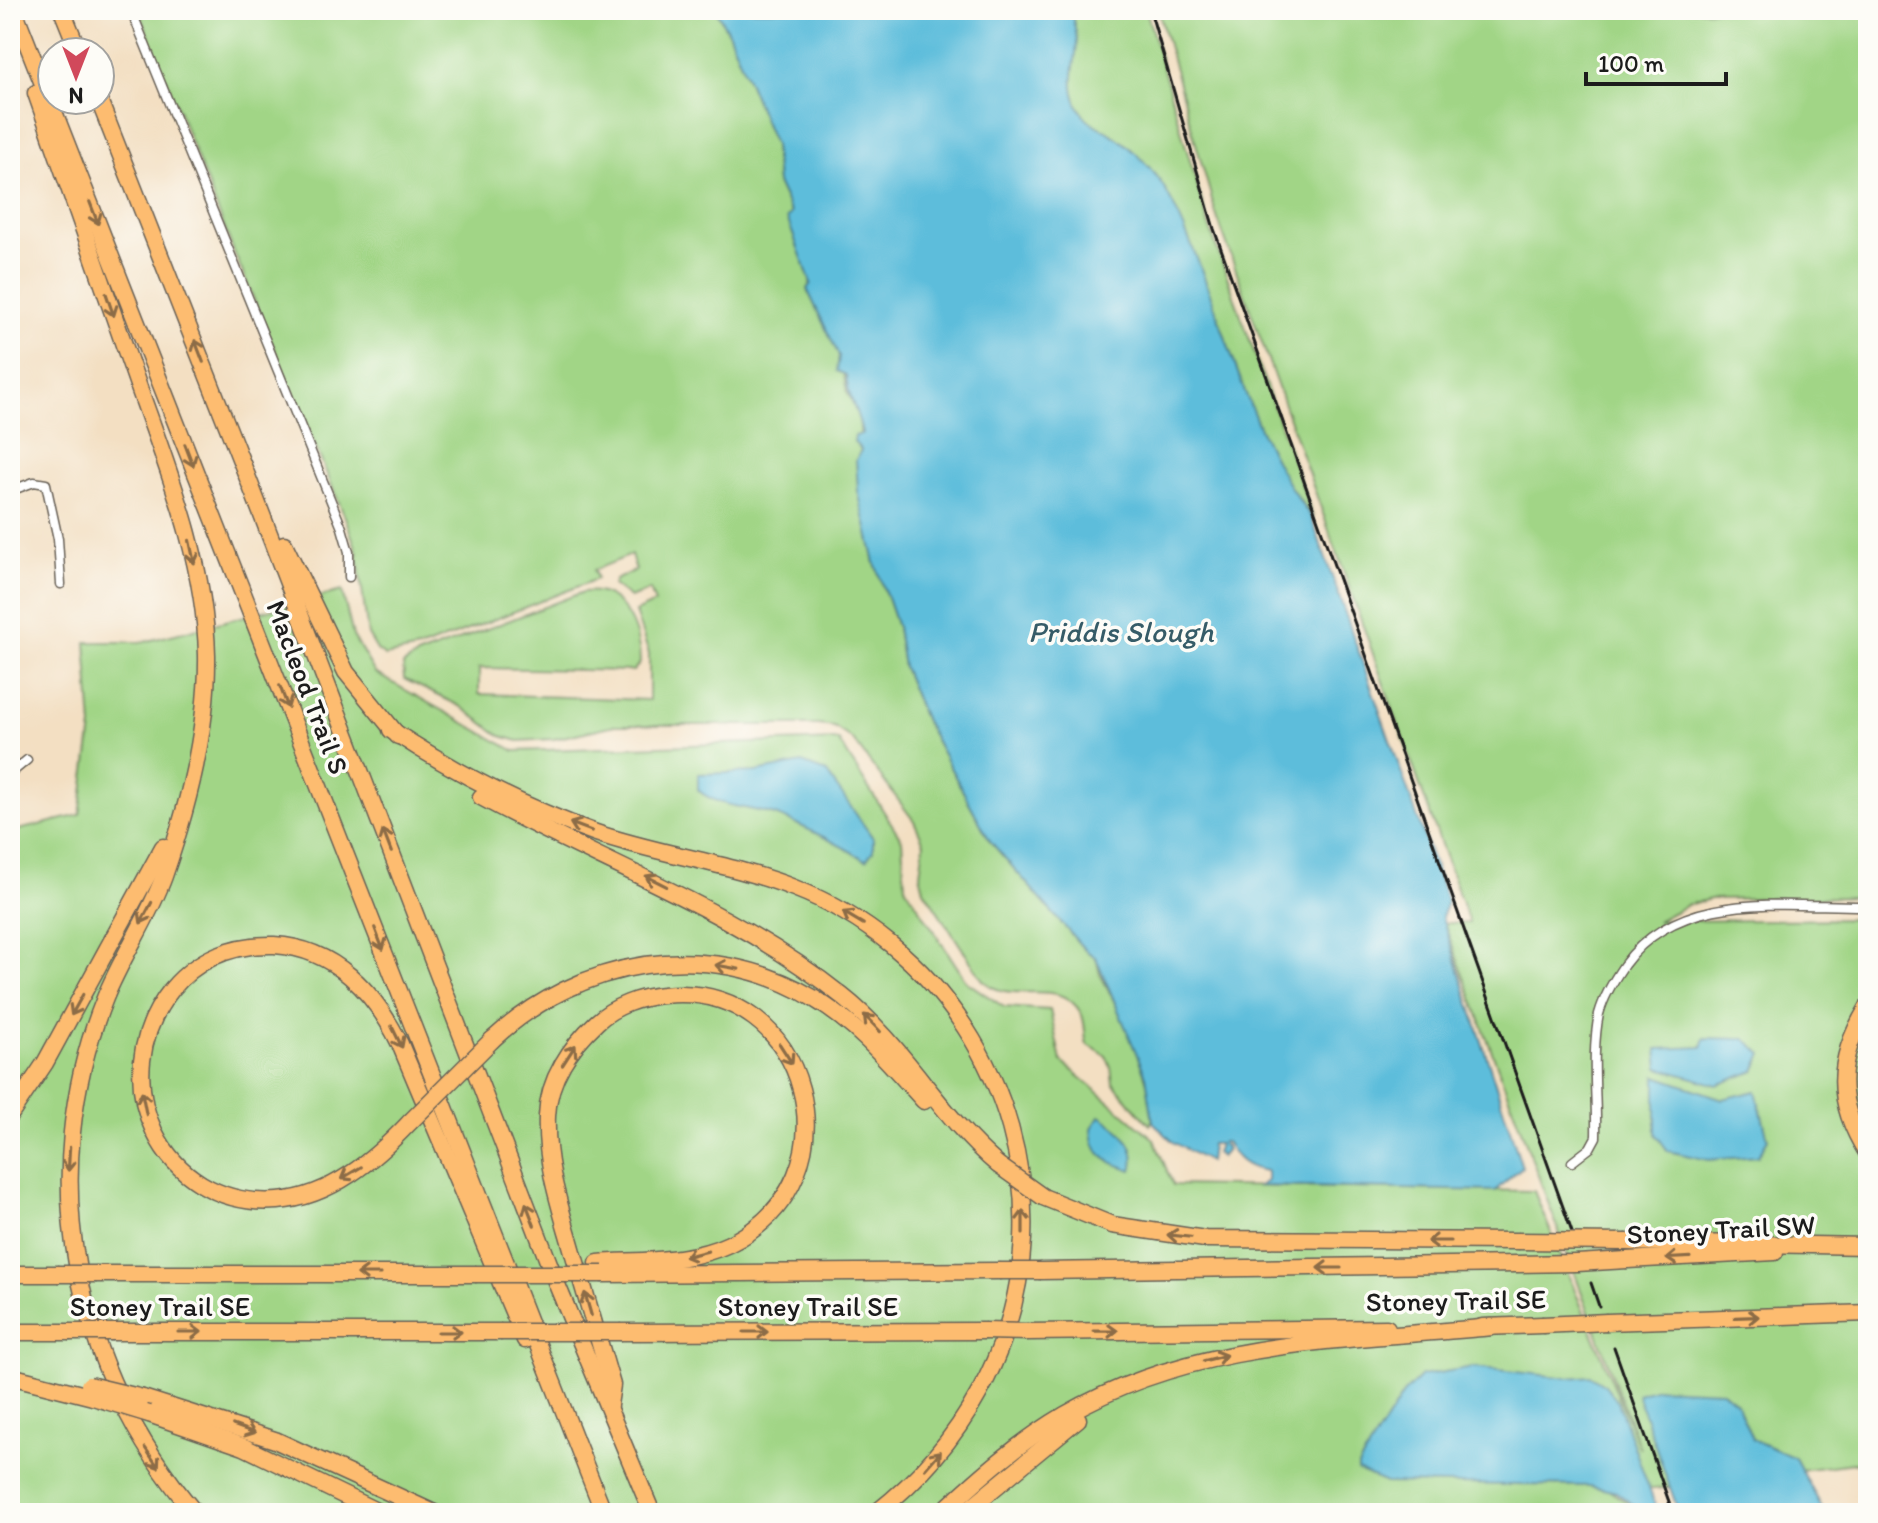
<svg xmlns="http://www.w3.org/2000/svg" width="1878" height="1523" viewBox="0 0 1878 1523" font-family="Itim,sans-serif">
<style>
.green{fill:#a1d586;stroke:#5e7851;stroke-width:2}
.water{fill:#5dbddb;stroke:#3c6c7c;stroke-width:2}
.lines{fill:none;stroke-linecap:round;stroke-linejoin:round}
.street-casing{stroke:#676056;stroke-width:11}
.highway-casing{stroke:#676056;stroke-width:19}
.street{stroke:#fff;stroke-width:8}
.highway{stroke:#fdbc70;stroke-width:16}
.rail{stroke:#1c1c1c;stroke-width:3}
.highway-bridge-casing{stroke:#676056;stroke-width:19;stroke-linecap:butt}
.highway-bridge{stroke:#fdbc70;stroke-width:16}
.oneway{stroke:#8c6c46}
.labels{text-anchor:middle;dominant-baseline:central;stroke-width:7;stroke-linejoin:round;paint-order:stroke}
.street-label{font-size:28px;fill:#1c1c1c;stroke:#fdfcf7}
.water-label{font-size:30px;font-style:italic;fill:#365c68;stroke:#fdfcf7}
</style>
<rect width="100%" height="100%" fill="#fdfcf7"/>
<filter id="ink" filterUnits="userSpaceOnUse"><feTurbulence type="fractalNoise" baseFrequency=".0125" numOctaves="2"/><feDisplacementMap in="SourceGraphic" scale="16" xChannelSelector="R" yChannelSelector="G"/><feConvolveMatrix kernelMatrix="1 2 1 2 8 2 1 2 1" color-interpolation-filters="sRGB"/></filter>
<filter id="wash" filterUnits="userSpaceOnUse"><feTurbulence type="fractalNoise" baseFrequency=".006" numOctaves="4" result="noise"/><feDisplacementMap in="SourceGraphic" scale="32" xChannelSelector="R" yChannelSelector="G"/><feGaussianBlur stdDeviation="1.8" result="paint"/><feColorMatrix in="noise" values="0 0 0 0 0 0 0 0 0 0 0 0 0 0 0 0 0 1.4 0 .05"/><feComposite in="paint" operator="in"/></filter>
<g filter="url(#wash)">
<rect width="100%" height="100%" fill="#f3dfc2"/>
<g class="green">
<path d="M139 10H716L729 34 774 145 777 183 791 213 788 218 811 283 807 289 840 356 847 392 859 413 866 521 875 563 897 627 903 667 925 721 990 841 1084 949 1096 958 1100 974C1114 999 1165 1104 1150 1125L1113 1083 1111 1067 1106 1056 1087 1044C1084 1034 1086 1023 1081 1013 1058 973 1009 1009 982 979L924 890 920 874 924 843 914 821 853 740 834 727 818 725H615L554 739 518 741 501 736 460 706 404 679 403 665 417 656 583 592C621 586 640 629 640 663L633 671 479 668V694L649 700V654L635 612 655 603 650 590 630 598 613 585 615 580 636 570 631 555 594 570 597 579 419 649 385 656 377 650 368 635 357 551 345 517 236 257Z"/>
<path d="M1070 10H1146L1209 226 1313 517 1287 485 1253 416 1163 186 1116 137 1090 124 1076 103 1071 83 1077 39Z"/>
<path d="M1158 10H1868V897L1711 899 1687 905 1657 921 1868 919V1461L1656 1489H1607L1642 1513H10V832L80 815 92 727 86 642H144L342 591 353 636 375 673 515 751 838 740 902 840 905 886 967 982 1004 1007 1050 1010 1061 1061 1154 1139 1173 1185 1534 1191 1640 1449 1444 923H1469L1216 214Z"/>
</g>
<g class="water">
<path d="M716 10H1070C1073 19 1076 30 1077 40 1077 61 1068 79 1076 100 1083 122 1097 125 1114 136 1132 147 1155 171 1165 189 1223 295 1237 420 1311 517L1447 901 1442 917 1522 1167 1495 1191 1259 1186 1267 1181V1171C1245 1168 1236 1159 1226 1142H1222L1227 1150 1221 1157 1216 1153 1219 1144H1211L1209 1162 1173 1142 1153 1122 1146 1076 1096 958 1084 949 990 841 925 721 903 667 897 627 875 563 858 491 856 460 861 450 854 442 855 436 862 434C859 412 847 397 846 375L837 371 839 356 807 289 811 283 787 218 791 213 777 183 774 145 729 34Z"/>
<path d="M802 763 826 772 873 838V851L866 860C836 843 807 827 775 815 751 807 718 808 698 790V774L756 772Z"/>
<path d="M1705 1038 1745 1039 1763 1054 1755 1071 1717 1085 1659 1068 1657 1049 1702 1047Z"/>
<path d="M1656 1076 1723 1099 1756 1091 1768 1139 1758 1156 1708 1160 1668 1151 1656 1134Z"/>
<path d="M1100 1116C1118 1127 1140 1146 1132 1170 1106 1161 1093 1157 1092 1128Z"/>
<path d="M1473 1367 1568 1378 1591 1376 1605 1385 1618 1402 1658 1513H1644L1616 1492 1590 1486 1386 1483 1358 1471V1466L1403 1394 1421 1376Z"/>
<path d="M1657 1388 1722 1391 1737 1403 1752 1439 1795 1458 1825 1513H1679L1637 1394Z"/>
</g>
</g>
<g filter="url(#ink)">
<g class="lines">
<defs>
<g id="street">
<path d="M131 10 342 528 349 552V577"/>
<path d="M10 491 34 482 46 484 58 539 61 584"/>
<path d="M10 774 27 760"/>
<path d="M1572 1162 1590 1148 1596 1137C1597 1097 1591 1053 1599 1014 1604 996 1613 981 1624 965 1680 888 1784 907 1868 906"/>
</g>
<g id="highway">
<path d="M14 10 604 1513"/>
<path d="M62 10 79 52"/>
<path d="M36 93C70 191 104 288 138 385 169 472 205 561 207 655 208 728 188 807 164 876 149 918 122 956 105 998 34 1174 73 1370 195 1513"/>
<path d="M99 100 247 476 558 1287 652 1513"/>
<path d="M284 544 346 672 398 736"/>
<path d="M391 730C456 773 522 807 596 833 661 855 730 863 794 888 937 943 1030 1087 1023 1239 1017 1349 962 1446 876 1513"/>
<path d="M481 797C602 863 733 909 842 996 903 1044 939 1115 998 1165"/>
<path d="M1868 1007C1836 1059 1834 1101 1868 1154"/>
<path d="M492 1040C579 959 707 935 813 998 857 1024 890 1063 924 1101"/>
<path d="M10 1115 45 1063 163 847"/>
<path d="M410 1122C375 1159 331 1197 278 1201 160 1210 101 1077 172 989 198 958 234 944 274 945 335 948 375 993 400 1044L525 1340"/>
<path d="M1043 1197 1112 1225 1205 1239 1517 1241"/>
<path d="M1627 1242 1868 1246"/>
<path d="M1627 1260 1775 1252"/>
<path d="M598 1263C642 1260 689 1263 729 1244 862 1180 810 978 663 995 640 997 614 1006 597 1022 571 1046 548 1079 547 1116 545 1164 560 1206 573 1252 586 1296 599 1341 612 1385L609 1405"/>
<path d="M1041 1271 1577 1263"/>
<path d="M10 1274H57"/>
<path d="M97 1274H475"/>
<path d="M603 1274 999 1271"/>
<path d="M1607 1322 1868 1313"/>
<path d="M1482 1327 1542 1325"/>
<path d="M10 1332H69"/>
<path d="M112 1332H500"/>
<path d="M622 1332 984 1331"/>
<path d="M1028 1332 1387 1328"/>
<path d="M10 1376 93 1397"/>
<path d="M143 1398 275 1440 434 1513"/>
<path d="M149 1414 244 1447 380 1513"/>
<path d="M941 1513C980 1477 1019 1442 1065 1415 1195 1339 1347 1341 1492 1327"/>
<path d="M964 1513 1078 1419"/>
</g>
</defs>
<use href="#street" class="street-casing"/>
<use href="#highway" class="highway-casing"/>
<use href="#street" class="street"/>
<use href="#highway" class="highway"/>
<g class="rail">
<path d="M1150 10 1214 229 1573 1235"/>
<path d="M1591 1283 1599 1306"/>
<path d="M1614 1347 1673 1513"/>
</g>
<defs>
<g id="highway-bridge">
<path d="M410 1122 492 1040"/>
<path d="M998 1165 1043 1197"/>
<path d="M1517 1241 1627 1242"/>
<path d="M1577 1263 1627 1260"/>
<path d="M999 1271H1041"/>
<path d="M57 1274H97"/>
<path d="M475 1274H603"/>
<path d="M1542 1325 1607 1322"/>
<path d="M984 1331 1028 1332"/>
<path d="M69 1332H112"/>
<path d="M500 1332H622"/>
<path d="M89 1385 143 1398"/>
<path d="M93 1397 149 1414"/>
</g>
</defs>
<use href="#highway-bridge" class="highway-bridge-casing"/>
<use href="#highway-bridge" class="highway-bridge"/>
</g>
<defs><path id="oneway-shaft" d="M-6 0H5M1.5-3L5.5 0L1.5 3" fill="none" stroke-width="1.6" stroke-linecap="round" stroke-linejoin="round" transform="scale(2)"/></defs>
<g class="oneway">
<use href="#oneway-shaft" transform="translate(94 213) rotate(69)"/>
<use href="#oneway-shaft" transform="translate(110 305) rotate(71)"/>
<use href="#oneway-shaft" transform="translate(199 351) rotate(-111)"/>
<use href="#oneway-shaft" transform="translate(189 455) rotate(69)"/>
<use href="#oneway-shaft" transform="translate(192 552) rotate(78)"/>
<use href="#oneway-shaft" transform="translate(284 697) rotate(69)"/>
<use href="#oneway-shaft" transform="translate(581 827) rotate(-159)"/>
<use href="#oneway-shaft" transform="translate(387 841) rotate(-111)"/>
<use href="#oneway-shaft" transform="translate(656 881) rotate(-153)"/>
<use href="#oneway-shaft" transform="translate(146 913) rotate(118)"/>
<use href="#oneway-shaft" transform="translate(853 918) rotate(-149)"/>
<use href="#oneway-shaft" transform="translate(379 939) rotate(69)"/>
<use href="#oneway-shaft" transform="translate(727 967) rotate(-170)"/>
<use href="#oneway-shaft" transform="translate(77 1005) rotate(119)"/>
<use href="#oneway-shaft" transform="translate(872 1023) rotate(-134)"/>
<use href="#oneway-shaft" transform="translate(397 1037) rotate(64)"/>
<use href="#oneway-shaft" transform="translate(786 1054) rotate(57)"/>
<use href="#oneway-shaft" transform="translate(569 1055) rotate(-57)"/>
<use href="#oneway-shaft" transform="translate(144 1103) rotate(-101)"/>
<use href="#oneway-shaft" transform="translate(69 1159) rotate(93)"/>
<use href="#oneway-shaft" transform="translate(351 1173) rotate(149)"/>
<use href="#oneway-shaft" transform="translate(530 1214) rotate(-111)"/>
<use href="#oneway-shaft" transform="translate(1023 1222) rotate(-90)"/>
<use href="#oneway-shaft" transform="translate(1179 1236) rotate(-174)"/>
<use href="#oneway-shaft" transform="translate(1439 1241) rotate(180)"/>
<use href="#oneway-shaft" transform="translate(696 1254) rotate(166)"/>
<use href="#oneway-shaft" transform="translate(1678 1258) rotate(177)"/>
<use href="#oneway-shaft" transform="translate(1329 1268) rotate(180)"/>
<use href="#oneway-shaft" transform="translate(369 1274) rotate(180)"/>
<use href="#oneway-shaft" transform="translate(588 1304) rotate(-106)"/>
<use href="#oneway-shaft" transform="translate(1747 1317) rotate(-2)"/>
<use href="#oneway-shaft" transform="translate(1106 1331) rotate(-1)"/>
<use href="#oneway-shaft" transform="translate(190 1332)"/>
<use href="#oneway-shaft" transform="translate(450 1332)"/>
<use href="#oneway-shaft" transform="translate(756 1332)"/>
<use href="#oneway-shaft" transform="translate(1215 1358) rotate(-14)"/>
<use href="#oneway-shaft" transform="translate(244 1429) rotate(20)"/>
<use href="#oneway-shaft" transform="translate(152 1458) rotate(56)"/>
<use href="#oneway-shaft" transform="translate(933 1460) rotate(-49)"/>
</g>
</g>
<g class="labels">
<g class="street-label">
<text transform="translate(308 687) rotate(69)">Macleod Trail S</text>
<text transform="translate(1721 1229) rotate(-3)">Stoney Trail SW</text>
<text transform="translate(1456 1300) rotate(-1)">Stoney Trail SE</text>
<text x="160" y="1306">Stoney Trail SE</text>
<text x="808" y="1306">Stoney Trail SE</text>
</g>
<g class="water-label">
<text x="1121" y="631">Priddis Slough</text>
</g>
</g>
<rect width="1878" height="1523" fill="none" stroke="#fdfcf7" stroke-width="40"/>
<g transform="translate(76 76) rotate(180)"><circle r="38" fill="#fdfcf7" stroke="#a3a29f" stroke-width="2"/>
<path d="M0-6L14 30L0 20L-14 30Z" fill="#d1495b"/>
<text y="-12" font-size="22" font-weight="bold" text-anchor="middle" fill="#1c1c1c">N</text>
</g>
<path d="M1586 72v12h140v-12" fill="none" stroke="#1c1c1c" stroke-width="4"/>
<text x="1598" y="72" font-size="24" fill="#1c1c1c" stroke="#fdfcf7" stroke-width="6" paint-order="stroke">100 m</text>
</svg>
